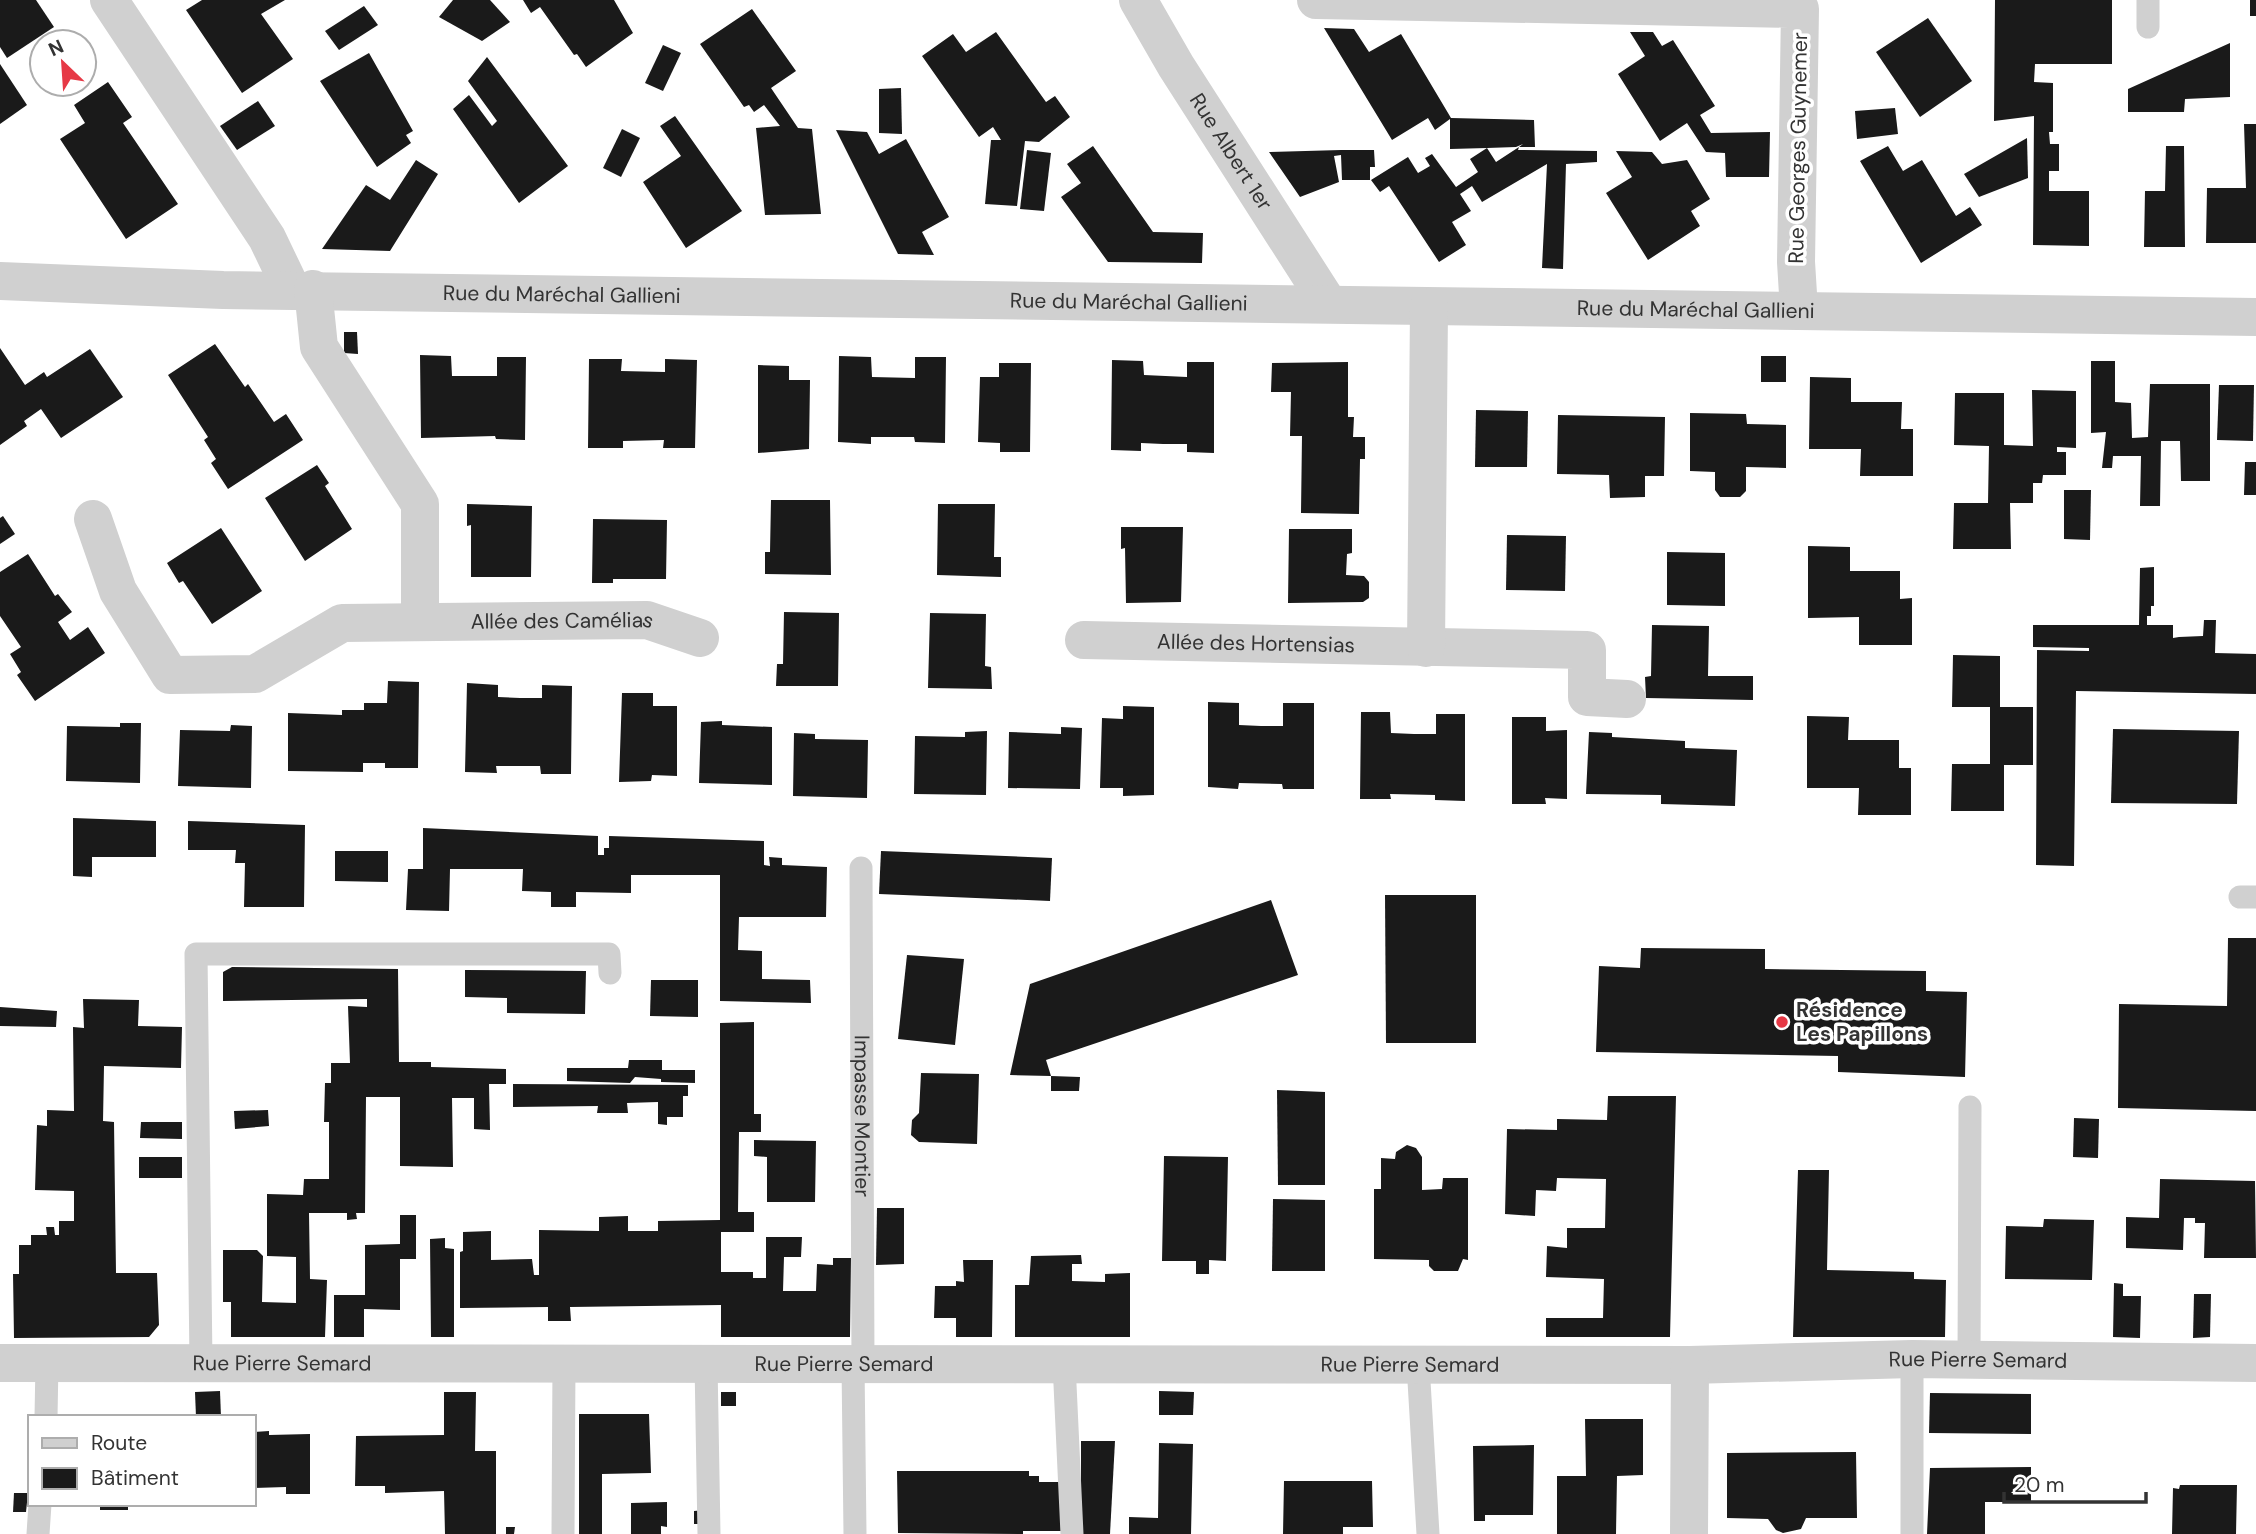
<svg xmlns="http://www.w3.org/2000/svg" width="2256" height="1534" viewBox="0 0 2256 1534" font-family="'DM Sans',sans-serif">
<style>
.building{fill:#1a1a1a}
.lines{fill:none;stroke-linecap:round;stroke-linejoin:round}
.service{stroke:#d0d0d0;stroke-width:23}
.minor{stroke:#d0d0d0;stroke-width:38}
.poi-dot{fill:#e63946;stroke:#fff;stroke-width:2.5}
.labels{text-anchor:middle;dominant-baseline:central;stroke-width:7;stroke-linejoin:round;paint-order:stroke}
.street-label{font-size:21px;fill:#333;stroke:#fff}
.poi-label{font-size:21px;font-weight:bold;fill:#333;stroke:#fff;text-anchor:start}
</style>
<rect width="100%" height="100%" fill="#fff"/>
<g class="building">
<path d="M0 0H36L54 27 7 58 0 47Z"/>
<path d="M202 0H285L261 14 293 59 242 93 186 10Z"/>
<path d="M453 0H490L510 22 482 41 439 17Z"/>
<path d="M523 0H614L633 33 586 67 577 54 574 55 540 7 531 13Z"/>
<path d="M1995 0H2112V64H2035L2034 82 2053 83V132H2049L2050 144H2059V171H2049V191H2089V246L2033 245 2034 116 1994 121Z"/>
<rect x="2250" y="0" width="6" height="16"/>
<path d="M364 6 378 25 339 50 325 31Z"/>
<path d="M752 9 796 71 771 88 798 128 812 129 821 214 765 215 756 128 780 126 764 105 754 112 749 105 744 107 700 44Z"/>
<path d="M1928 18 1972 81 1920 117 1876 52Z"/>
<path d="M1324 28 1354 29 1369 52 1401 34 1451 118 1534 120 1535 147H1519L1523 144 1516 147 1487 148 1496 162 1519 147 1518 150 1597 151V162L1566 164 1563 269 1542 268 1547 164 1482 202 1472 186 1460 194 1471 211 1452 222 1466 245 1439 262 1389 186 1380 192 1371 180 1408 157 1418 173 1430 166 1425 158 1432 154 1456 187 1478 172 1470 159 1487 148 1450 149V119L1435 130 1428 118 1392 140Z"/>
<path d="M996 32 1046 102 1055 96 1070 117 1039 142 1025 141 1017 206 985 204 991 140H1001L993 127 979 137 922 56 953 34 966 52Z"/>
<path d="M1630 32H1653L1662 46 1673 40 1715 106 1700 115 1711 133 1770 132 1769 177H1726L1725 153 1706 152 1687 123 1660 141 1618 74 1645 56Z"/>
<path d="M2230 43V97L2185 99 2184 112H2128V89Z"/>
<path d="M663 45 681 53 663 91 645 83Z"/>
<path d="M369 53 413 131 406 135 411 143 377 167 320 81Z"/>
<path d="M487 57 568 166 519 203 453 109 469 95 492 126 497 121 468 81Z"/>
<path d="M0 64 27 105 0 124Z"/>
<path d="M108 82 132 117 123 123 178 204 126 239 60 139 85 123 74 105Z"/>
<path d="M901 88 902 134 879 133V89Z"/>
<path d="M258 101 275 126 237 150 220 126Z"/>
<path d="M1895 108 1898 134 1857 139 1855 111Z"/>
<path d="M675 116 742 211 686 248 643 182 681 156 660 126Z"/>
<path d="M2244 124H2256V243H2206L2207 188H2246Z"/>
<path d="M622 129 640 138 621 177 603 168Z"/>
<path d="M836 130 867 132 879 154 906 139 949 217 922 232 934 255 898 254Z"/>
<path d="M2027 138 2028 178 1979 197 1964 174Z"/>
<path d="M1093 146 1153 232 1203 233 1202 263 1108 262 1061 197 1081 183 1067 164Z"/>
<path d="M1888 146 1903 171 1922 160 1956 216 1970 207 1982 225 1921 263 1860 161Z"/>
<path d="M2166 146H2184L2185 247H2144L2145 191H2165Z"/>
<path d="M1027 150 1051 153 1044 211 1020 209Z"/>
<path d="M1341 150H1374L1375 167H1370V180H1342L1341 155 1334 156 1339 182 1300 197 1269 152Z"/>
<path d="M1616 151 1652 152 1662 164 1687 160 1710 199 1691 211 1700 226 1648 260 1606 193 1632 177Z"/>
<path d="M416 160 438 174 390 251 322 249 366 185 390 200Z"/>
<path d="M344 332H357L358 354 344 353Z"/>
<path d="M215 344 245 387 248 384 274 422 286 414 303 440 228 489 211 463 216 459 204 440 208 437 168 375Z"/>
<path d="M0 348 25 385 44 372 47 377 90 349 123 397 61 438 41 409 24 421 27 426 0 445Z"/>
<path d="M420 355 451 356 452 376H497V357H526L525 440 496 439 495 436 421 438Z"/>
<path d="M839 356 871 357 872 377 915 378V357H946L945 443 915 442 914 437H871V444L838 442Z"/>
<rect x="1761" y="356" width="25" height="26"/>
<path d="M589 359H622L621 371 665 372V359L697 360 695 448H663L664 440 623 441V448H588Z"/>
<path d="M1112 360 1143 361 1144 375 1187 377V362H1214V453L1187 452V444H1163L1141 443V451L1111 450Z"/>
<path d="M2091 361H2115V402L2131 403 2132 438 2148 437 2150 384H2210V481H2181L2180 441H2161L2160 506H2140L2141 456H2113L2112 468H2102L2106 432 2091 433Z"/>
<path d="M1348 362V417H1354L1353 437H1365V459H1360L1359 514 1301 513 1302 436H1290L1291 392H1271L1272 363Z"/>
<path d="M999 363H1031L1030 452H1000V443L978 442 980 377H999Z"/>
<path d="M758 365 789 366V380H810L809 449 758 453Z"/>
<path d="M1810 377 1851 378V402H1902L1901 429H1913V476H1860L1861 449H1809Z"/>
<path d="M2219 385H2254L2253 441 2217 440Z"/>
<path d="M2032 390 2076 391V448L2057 447V452H2066V475H2043L2042 483H2033V503H2010L2011 549H1953L1954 503H1988L1989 446 1954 445 1955 393H2004V445L2033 446Z"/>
<path d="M1476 410 1528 411 1527 467H1475Z"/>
<path d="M1690 413 1746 414 1747 424 1786 425V468L1746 467V491L1740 497H1720L1715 490V472L1690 471Z"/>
<path d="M1558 415 1665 417 1664 476H1645V497L1610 498 1609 475 1557 474Z"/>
<path d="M2245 462H2256V495H2244Z"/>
<path d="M317 465 329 483 325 486 352 529 305 561 265 498Z"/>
<path d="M2064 490H2091L2090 540 2064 539Z"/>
<path d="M771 500H830L831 575 765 574V552H770Z"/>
<path d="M467 504 532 506 531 577H471V525L467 526Z"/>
<path d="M938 504H995L994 557H1001V577L937 575Z"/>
<path d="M3 516 15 534 0 544V518Z"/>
<path d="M593 519 667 520 666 579H613V583H592Z"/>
<path d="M1121 527H1183L1181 602 1126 603 1125 548 1121 549Z"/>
<path d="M221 528 262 591 212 624 183 581 179 583 167 563Z"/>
<path d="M1289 529H1352V553L1347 554 1346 575 1364 576 1369 582V598L1363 602 1288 603Z"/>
<path d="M1507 535 1566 536 1565 591 1506 590Z"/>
<path d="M1808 546 1850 547V571H1900V599L1912 598V645H1859V617L1808 618Z"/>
<path d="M1667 552 1725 553V606L1667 605Z"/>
<path d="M28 554 55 596 58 594 72 612 58 622 70 640 88 627 105 653 35 701 17 675 21 672 10 654 21 647 0 616V572Z"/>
<path d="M2154 567V606H2151V616H2147V625H2173V638L2179 637 2203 636 2204 620H2216L2215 653 2256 654V694L2076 691 2074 866 2036 865 2037 650 2089 651V648L2033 647V625H2139L2140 568Z"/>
<path d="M784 612 839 613 838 686H776L777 664H783Z"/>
<path d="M930 613 986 614 985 666 991 667 992 689 928 688Z"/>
<path d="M1652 625 1709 626 1708 676H1753V700L1646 698 1645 677 1651 676Z"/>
<path d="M1953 655 2000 656V707H2033V765H2004V811H1951L1952 764H1990V707H1952Z"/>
<path d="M388 681 419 682 418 768H385V763H363V772L288 771V713L342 715V710H364V703H387Z"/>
<path d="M467 683 498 685V697L520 698H542V685L572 686 571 774H541L540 766H496L497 773 465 772Z"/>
<path d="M622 693H653V706H677V776L652 775 651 781 619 782Z"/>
<path d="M1208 702 1239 703V725L1261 726H1283V703H1314V789H1283L1282 784 1239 783 1238 789 1208 787Z"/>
<path d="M1123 706 1154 707V795L1123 796V788H1100L1102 718 1123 719Z"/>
<path d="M1361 712H1390L1391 733 1414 734H1436V714H1465V801L1435 800V795L1390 794 1391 799H1360Z"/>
<path d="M1807 716 1849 717 1848 740H1899V768H1911V815H1858L1859 788H1807Z"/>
<path d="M1512 717H1546V731L1567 730V799L1545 798 1546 804H1512Z"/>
<path d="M722 721V725L772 727V785L699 783 701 722Z"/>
<path d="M120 723H141L140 783 66 781 67 726 120 727Z"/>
<path d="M231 725 252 726 251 788 178 786 180 730 230 731Z"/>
<path d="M1061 727 1082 728 1080 789 1008 788 1009 732 1061 734Z"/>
<path d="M2113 729 2239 731 2237 804 2111 803Z"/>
<path d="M987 731 986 795 914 794 915 736 965 737V732Z"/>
<path d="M1589 732 1612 733V737L1685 741V748L1737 750 1735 806 1661 804V795L1586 794Z"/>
<path d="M794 733 815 734V739L868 740 867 798 793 796Z"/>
<path d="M73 818 156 821V857H92V877L73 876Z"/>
<path d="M188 821 305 825 304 907H244L245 863H235L236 850H188Z"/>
<path d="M423 828 598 836V855H604V848H609V836L764 841V865L770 866 769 857 782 858V865L827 867 826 917H739L738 950 762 951V979L810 980 811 1003 720 1001V875H631V893L576 892V907H551V892L522 891 523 869H450L449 911 406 910 408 869H423Z"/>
<path d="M335 851H388V882L335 881Z"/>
<path d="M881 851 1052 858 1050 901 879 894Z"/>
<path d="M1385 895H1476V1043H1386Z"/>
<path d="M1271 900 1298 975 1046 1060 1051 1076 1010 1075 1030 984Z"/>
<path d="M2228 938H2256V1111L2118 1108 2119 1004 2227 1006Z"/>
<path d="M1641 948 1765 949V969L1926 971V991L1967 992 1965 1077 1838 1072V1056L1596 1052 1599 966 1640 968Z"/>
<path d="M907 955 964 959 955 1045 898 1039Z"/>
<path d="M232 967 398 969 399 1062H431V1067L506 1069V1084H489L490 1130 474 1129V1098H452L453 1167 400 1166V1097H366L365 1213H356L357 1219 347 1220V1213H309L310 1279 327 1280 325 1337H231V1302H223V1250H257L263 1256 262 1302 296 1303V1257L267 1256V1194L303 1195 304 1179H329V1122H324L325 1083H331V1063H350L348 1006 367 1007V999L223 1001V972Z"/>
<path d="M465 970 586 971 585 1014 507 1013V998L465 997Z"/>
<path d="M651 980H698V1017L650 1016Z"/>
<path d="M83 999 139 1000 138 1026 182 1027 181 1068 104 1066 103 1121 114 1122 116 1273H157L159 1325 149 1337 14 1338 13 1274H19V1245H31V1235H47L46 1227H54L55 1235H59V1221H74V1191L35 1190 37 1125 47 1126V1110L74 1111 73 1027 84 1028Z"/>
<path d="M0 1007 57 1011 56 1027 0 1026Z"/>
<path d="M754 1022V1114H761V1132H739L738 1212H754V1232H721V1272H753V1278H766V1237H802L801 1257H784L783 1291H816L817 1264 833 1265V1258H851L850 1337H721V1305L570 1307 571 1321H548V1307L460 1308V1252L463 1251V1232L491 1231V1260L532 1259 534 1275H539V1230L599 1231V1217L628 1216V1231H658V1221L720 1220V1023Z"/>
<path d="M629 1060H662V1070H695V1083L661 1082V1079L635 1077 630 1083 567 1081V1068H628Z"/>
<path d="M921 1073 979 1074 977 1144 919 1142 911 1135 912 1120 919 1113Z"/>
<path d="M1051 1076 1080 1077 1079 1091H1051Z"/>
<path d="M513 1084 688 1085V1096H683V1117H667V1125L658 1124V1102L627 1103 628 1113H597L598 1106 513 1107Z"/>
<path d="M1277 1090 1325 1092V1185H1278Z"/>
<path d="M1608 1096H1676L1670 1337H1546V1318H1603L1604 1279 1546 1277 1547 1246 1567 1248V1228H1605L1606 1179 1557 1178 1556 1191 1536 1190 1535 1216 1505 1214 1507 1129 1557 1130V1119L1607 1120Z"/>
<path d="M268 1110 269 1126 235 1129 234 1111Z"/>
<path d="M2074 1118 2099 1119 2098 1158 2073 1157Z"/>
<path d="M141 1122H182V1139L140 1138Z"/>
<path d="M754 1140 816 1141 815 1202H767V1157L754 1156Z"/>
<path d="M1407 1145 1416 1148 1422 1157V1190L1442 1189 1443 1178H1468V1260L1463 1259 1458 1271H1434L1429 1266V1260L1374 1259V1189H1381V1158L1395 1159 1396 1152Z"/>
<path d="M1164 1156 1228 1157 1226 1261 1209 1260V1274H1196V1261H1162Z"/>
<rect x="139" y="1157" width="43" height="21"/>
<path d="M1798 1170H1829L1827 1270 1914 1272V1279L1946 1280 1945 1337H1793Z"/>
<path d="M2160 1179 2255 1181 2256 1258H2204L2205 1223H2195V1218H2184L2183 1250 2126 1248V1217L2159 1218Z"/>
<path d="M1273 1199 1325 1200V1271H1272Z"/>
<path d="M877 1208H904V1264L876 1265Z"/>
<path d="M400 1215H416V1259H400V1310L364 1309V1337H334V1295H365V1245L400 1244Z"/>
<path d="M2044 1219 2094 1220 2092 1280 2005 1279 2006 1226 2043 1227Z"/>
<path d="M445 1238V1248L454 1249V1337H431L430 1239Z"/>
<path d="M1081 1255 1082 1264H1072V1281L1105 1282V1274L1130 1273V1337H1015V1285H1029L1031 1256Z"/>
<path d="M963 1260H993L992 1337H956V1318H934L935 1286H956V1281L964 1282Z"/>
<path d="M2114 1283 2123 1284V1296H2141L2140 1338 2113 1337Z"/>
<path d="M2194 1294H2211L2210 1337 2193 1338Z"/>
<path d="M220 1391 221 1417H196L195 1392Z"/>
<path d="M1159 1391 1194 1392 1193 1415H1159Z"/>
<path d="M444 1392H476L475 1451H496V1534H445L444 1491 385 1493V1486H355L356 1436 444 1435Z"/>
<rect x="721" y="1392" width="15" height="14"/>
<path d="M1930 1393 2031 1394V1434L1929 1433Z"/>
<path d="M579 1414H649L651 1473 602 1474V1534H579Z"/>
<path d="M1585 1419H1643V1475L1617 1476 1616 1534H1557V1476H1586Z"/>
<path d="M269 1431V1435L310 1434V1494H286V1487L254 1488V1432Z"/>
<path d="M1081 1441H1115L1110 1534H1081Z"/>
<path d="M1159 1443 1193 1444 1191 1534H1129V1517L1158 1518Z"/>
<path d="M1534 1445 1533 1515H1485V1521H1474L1473 1446Z"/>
<path d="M1856 1452 1857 1518H1806L1801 1529 1783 1533 1776 1530 1768 1519 1727 1518V1453Z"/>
<path d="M2031 1467V1502H1985V1534H1927L1930 1468Z"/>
<path d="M897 1471H1029V1476H1039V1482H1060L1061 1531H1023V1534L898 1533Z"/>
<path d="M1284 1481H1372L1373 1527H1343V1534H1283Z"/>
<path d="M2180 1485H2237L2236 1534H2172L2173 1488 2179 1489Z"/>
<path d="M14 1493H28L26 1512H13Z"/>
<path d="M667 1502V1527L661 1526V1534H631V1503Z"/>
<rect x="100" y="1504" width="28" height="6"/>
<path d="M705 1510 706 1524H694V1511Z"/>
<path d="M506 1527H515L514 1534H506Z"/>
</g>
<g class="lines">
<g class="service">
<path d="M2148 0V27"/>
<path id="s1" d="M861 868 863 1364"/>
<path d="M2240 897H2256"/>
<path d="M1912 1359V1534"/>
<path d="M1969 1360 1970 1107"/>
<path d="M201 1363 196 954H609L610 973"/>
<path d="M706 1363 709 1534"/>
<path d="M1064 1363 1072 1534"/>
<path d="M853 1364 855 1534"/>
<path d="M1418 1364 1428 1534"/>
<path d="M46 1417 47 1363"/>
<path d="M38 1534 40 1504"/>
<path d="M563 1534 564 1363"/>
</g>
<g class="minor">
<path d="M109 0 267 238 291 288"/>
<path id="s2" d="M1138 0 1176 66 1328 303"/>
<path d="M1316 0 1800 9 1796 262 1799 310"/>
<path id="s3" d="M0 281 223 290 2256 317"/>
<path d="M313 289 319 347 420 504V622"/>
<path id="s4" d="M93 519 118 591 170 675 255 674 342 623 647 620 700 638"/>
<path id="s5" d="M1084 640 1587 650V697L1627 699"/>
<path d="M1426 648 1429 307"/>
<path id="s6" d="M0 1363 1690 1365 1912 1359 2256 1363"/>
<path d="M1689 1534 1690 1365"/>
</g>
</g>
<circle class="poi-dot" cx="1782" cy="1022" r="7"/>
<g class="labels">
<g class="street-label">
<text transform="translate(1798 148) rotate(-89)">Rue Georges Guynemer</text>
<text stroke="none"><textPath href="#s2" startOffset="178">Rue Albert 1er</textPath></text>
<text stroke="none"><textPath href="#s3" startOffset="562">Rue du Maréchal Gallieni</textPath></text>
<text stroke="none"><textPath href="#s3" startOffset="1129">Rue du Maréchal Gallieni</textPath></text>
<text stroke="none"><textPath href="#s3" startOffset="1696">Rue du Maréchal Gallieni</textPath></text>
<text stroke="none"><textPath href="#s4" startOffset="581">Allée des Camélias</textPath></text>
<text stroke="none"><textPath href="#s5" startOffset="172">Allée des Hortensias</textPath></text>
<text stroke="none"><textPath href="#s1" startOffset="248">Impasse Montier</textPath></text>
<text stroke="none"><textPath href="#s6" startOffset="1978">Rue Pierre Semard</textPath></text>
<text stroke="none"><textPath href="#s6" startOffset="282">Rue Pierre Semard</textPath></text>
<text stroke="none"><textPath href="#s6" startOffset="844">Rue Pierre Semard</textPath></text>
<text stroke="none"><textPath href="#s6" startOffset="1410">Rue Pierre Semard</textPath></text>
</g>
<g class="poi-label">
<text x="1796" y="1010">Résidence<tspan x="1796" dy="24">Les Papillons</tspan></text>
</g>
</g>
<rect x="28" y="1415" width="228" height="91" fill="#ffffff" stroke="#adadad" stroke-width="2"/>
<rect x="42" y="1438" width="35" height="10" fill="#d0d0d0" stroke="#adadad" stroke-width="2"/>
<text x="91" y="1450" font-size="21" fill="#333333">Route</text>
<rect x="42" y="1468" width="35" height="21" fill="#1a1a1a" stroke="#adadad" stroke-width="2"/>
<text x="91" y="1485" font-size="21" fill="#333333">Bâtiment</text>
<g transform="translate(63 63) rotate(335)"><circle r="33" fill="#ffffff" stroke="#adadad" stroke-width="2"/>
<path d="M0-5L12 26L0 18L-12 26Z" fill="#e63946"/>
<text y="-10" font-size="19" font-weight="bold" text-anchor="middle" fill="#333333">N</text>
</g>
<path d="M2004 1492v10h142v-10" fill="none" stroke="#333333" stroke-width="3.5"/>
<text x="2014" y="1492" font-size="21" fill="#333333" stroke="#ffffff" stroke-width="5" paint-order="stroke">20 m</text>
</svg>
